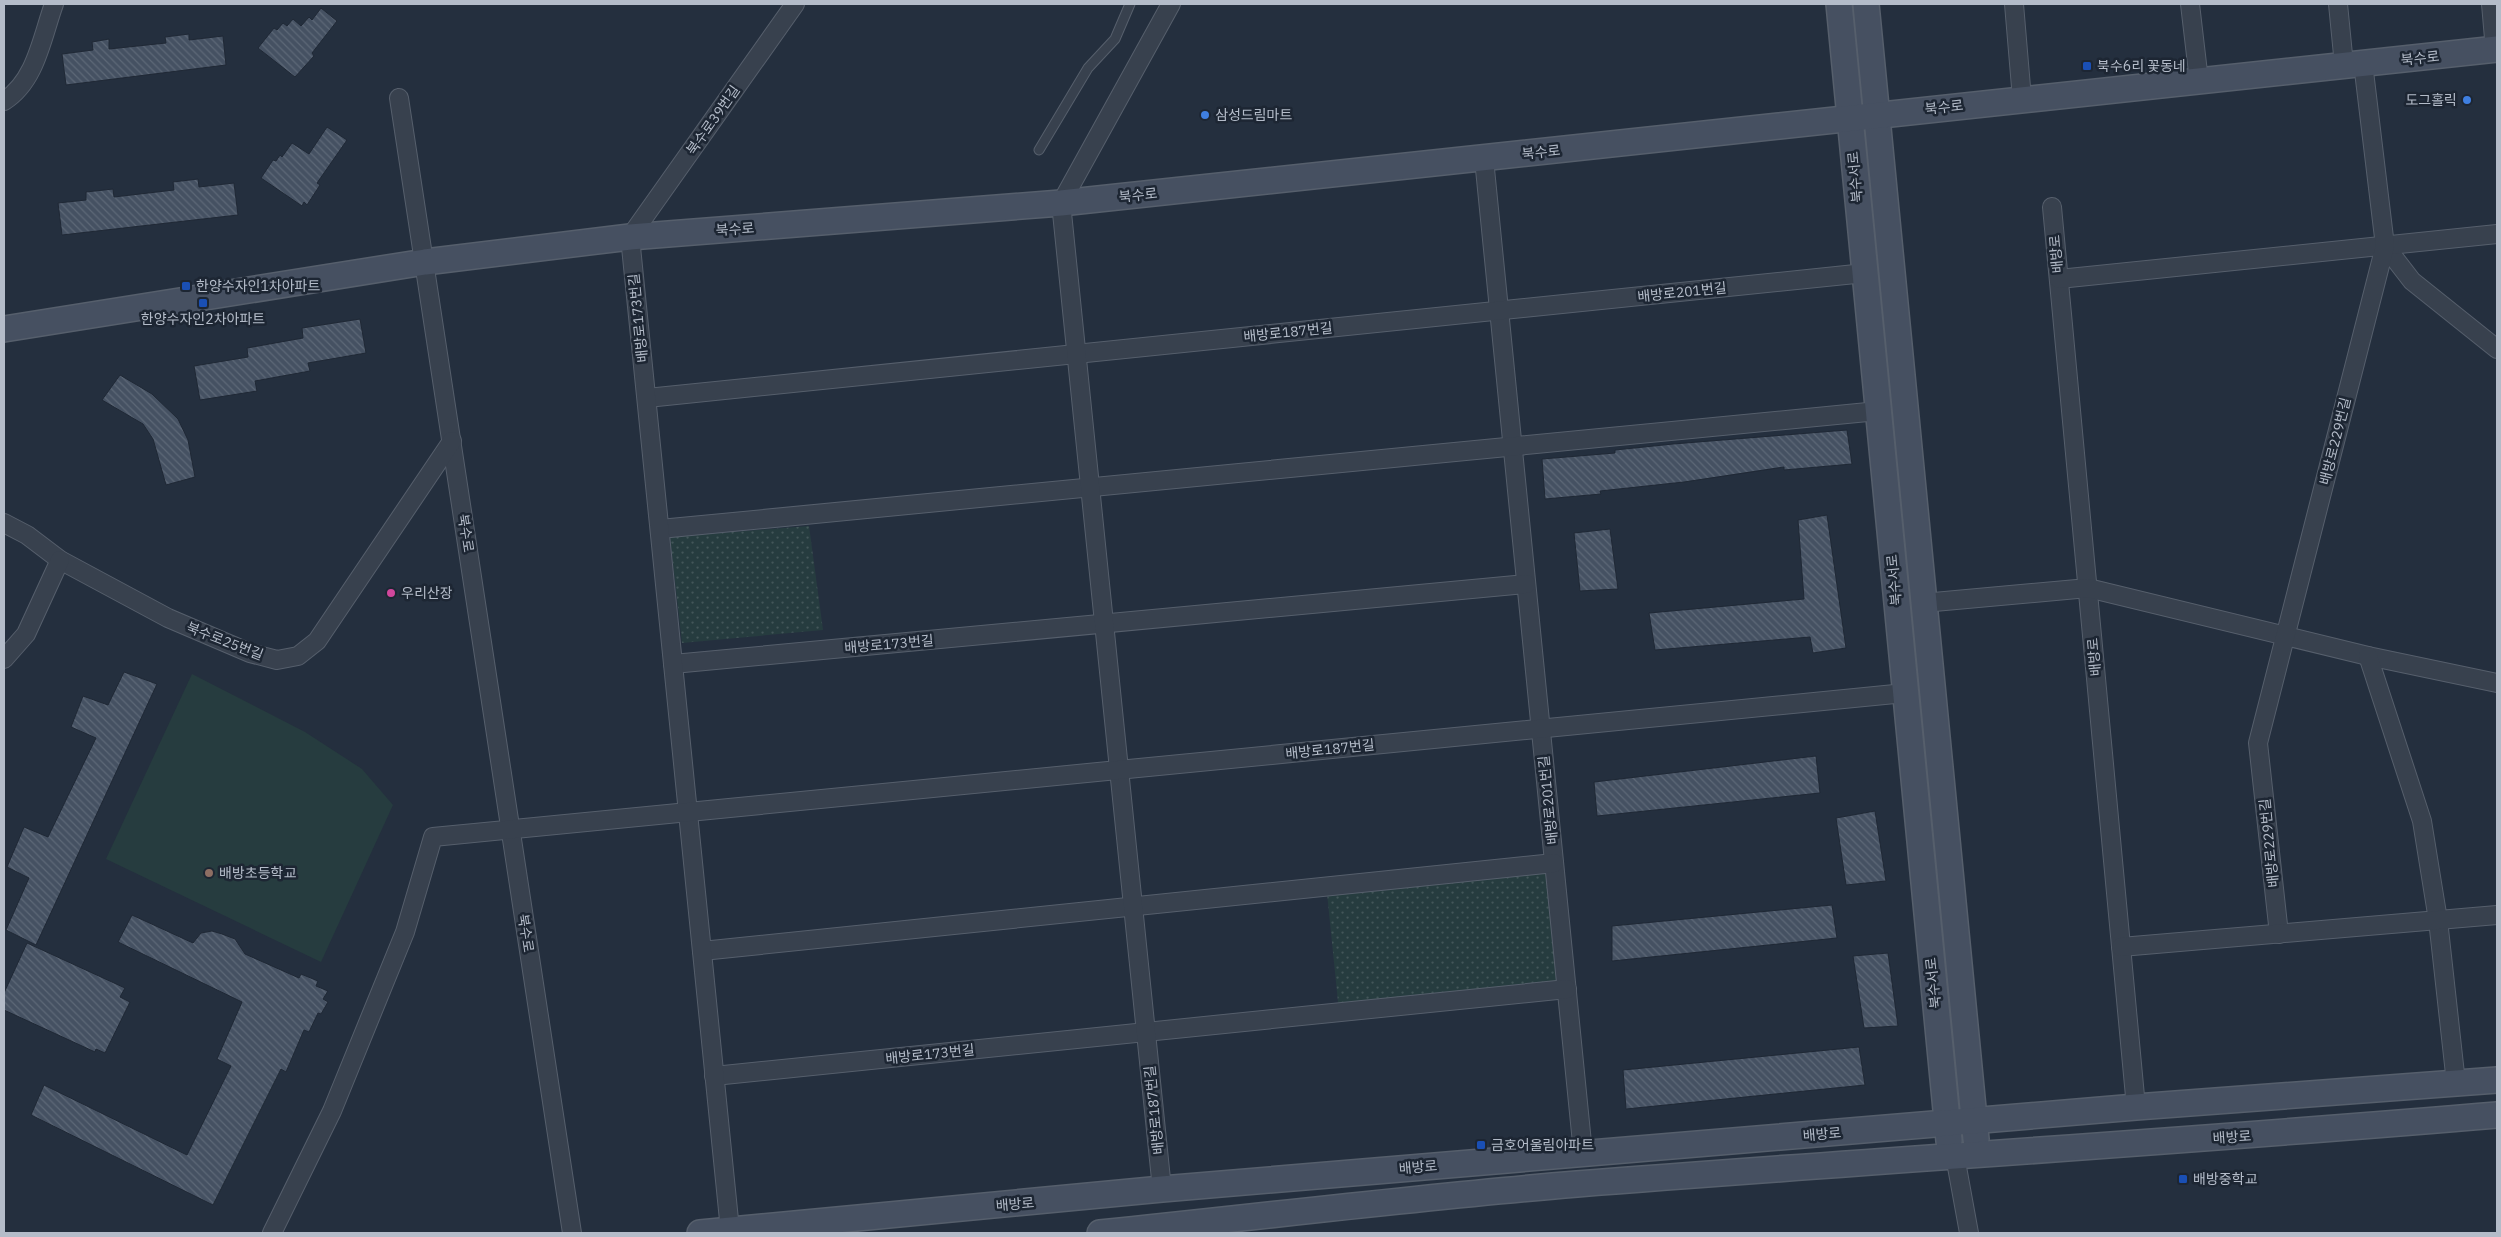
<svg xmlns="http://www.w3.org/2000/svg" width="2501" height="1237" viewBox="0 0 2501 1237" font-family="'IBM Plex Sans','Noto Sans KR',sans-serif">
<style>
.grass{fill:url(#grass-dots)}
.garden{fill:#263c3f}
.building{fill:url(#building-back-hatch);stroke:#1f2835}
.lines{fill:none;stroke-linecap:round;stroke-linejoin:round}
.lane-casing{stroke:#565f6c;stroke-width:11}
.street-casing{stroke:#565f6c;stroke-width:20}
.secondary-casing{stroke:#565f6c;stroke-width:28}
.lane{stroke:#38414e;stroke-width:9}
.street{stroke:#38414e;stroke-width:18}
.secondary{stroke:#465061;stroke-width:25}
.transit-dot{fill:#1a4fb4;stroke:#1d2633;stroke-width:2}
.shop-dot{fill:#3f7fe0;stroke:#1d2633;stroke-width:2}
.hotel-dot{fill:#d1479c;stroke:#1d2633;stroke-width:2}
.education-dot{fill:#8d6e63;stroke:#1d2633;stroke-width:2}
.labels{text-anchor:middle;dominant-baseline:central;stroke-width:5;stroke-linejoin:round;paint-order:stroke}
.street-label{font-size:14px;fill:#b4bcc9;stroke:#1d2633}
.poi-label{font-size:14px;fill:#b4bcc9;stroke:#1d2633;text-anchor:start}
</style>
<defs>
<pattern id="grass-dots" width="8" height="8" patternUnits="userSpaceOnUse" patternTransform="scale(1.25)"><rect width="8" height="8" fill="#263c3f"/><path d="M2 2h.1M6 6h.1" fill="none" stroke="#435659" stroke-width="1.8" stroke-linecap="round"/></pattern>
<pattern id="building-back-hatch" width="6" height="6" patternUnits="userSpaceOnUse" patternTransform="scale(1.25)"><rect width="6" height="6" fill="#455162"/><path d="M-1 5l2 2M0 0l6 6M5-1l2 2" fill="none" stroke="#5d6877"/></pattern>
</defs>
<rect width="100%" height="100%" fill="#242f3e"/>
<g class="grass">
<path d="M809 526 823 630 682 643 670 537Z"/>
<path d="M1560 868 1571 988 1339 1012 1327 893Z"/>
</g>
<path class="garden" d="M192 674 305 732 362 769 393 805 321 962 106 859Z"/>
<g class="building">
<path d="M321 8 337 21 312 53 314 56 295 77 258 48 274 28 277 30 283 23 287 26 293 19 301 26 309 17 312 20Z"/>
<path d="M189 34V40L223 36 226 65 66 85 62 54 93 50 92 42 109 39V49L166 43 165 37Z"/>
<path d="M327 127 347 140 317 183 320 185 307 205 304 202 302 206 261 178 273 160 276 161 280 155 282 157 292 143 309 154Z"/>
<path d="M198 179 199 187 234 183 238 215 62 235 58 203 86 200V192L113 189 114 197 174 190 173 182Z"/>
<path d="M360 319 366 353 308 363 310 371 255 381 257 391 200 400 194 366 248 357 247 348 303 338 302 328Z"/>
<path d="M120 375 152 394 178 419 188 440 195 477 166 485 153 439 143 424 102 400Z"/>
<path d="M1847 430 1852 464 1784 470V467L1684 482 1600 491 1601 494 1545 499 1542 459 1615 453V450L1673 444Z"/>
<path d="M1827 515 1846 648 1813 653 1810 637 1655 650 1649 613 1804 599 1798 520Z"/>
<path d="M1610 529 1618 589 1580 591 1574 533Z"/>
<path d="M124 672 157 684 36 945 6 930 29 878 7 867 24 827 48 837 96 738 71 727 83 696 108 705Z"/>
<path d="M1816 756 1820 793 1597 816 1594 782Z"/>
<path d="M1875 811 1886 881 1846 885 1836 818Z"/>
<path d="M1832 905 1837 938 1612 961V926Z"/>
<path d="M132 915 193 943 201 933 212 931 222 934 235 939 245 954 299 978 301 974 318 981 316 986 328 991 323 999 328 1002 321 1014 318 1013 309 1032 304 1030 286 1072 281 1069 213 1205 31 1115 44 1085 187 1155 231 1066 217 1059 242 1002 118 942Z"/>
<path d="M27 943 125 988 120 997 130 1002 105 1053 96 1049 95 1052 4 1010V993Z"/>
<path d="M1888 953 1898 1026 1864 1028 1853 956Z"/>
<path d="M1859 1047 1865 1085 1626 1109 1623 1070Z"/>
</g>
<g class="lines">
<defs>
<path id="lane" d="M1039 150 1088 68 1115 39 1130 4"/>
<g id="street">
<path d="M2014 4 2022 99"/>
<path d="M2190 4 2199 81"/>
<path d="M2338 4 2344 65"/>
<path d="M2491 4 2495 50"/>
<path d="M399 98 572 1233"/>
<path d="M4 101C36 81 42 37 54 4"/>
<path d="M1484 159 1583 1153"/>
<path d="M2052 207 2136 1107"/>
<path d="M2385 246 2412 281 2497 349"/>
<path d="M2059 279 2497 234"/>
<path d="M647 398 1865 273"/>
<path d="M4 523 27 535 60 560 168 618 250 653 277 660 298 656 317 641 452 441"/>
<path d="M660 529 1878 411"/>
<path d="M1923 603 2088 588 2368 656 2497 683"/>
<path d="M2368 656 2422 821 2438 920 2456 1083"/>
<path d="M4 659 26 634 60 560"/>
<path d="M673 664 1526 584"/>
<path d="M2279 934 2258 743 2385 246 2363 63"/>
<path d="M2121 947 2497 915"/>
<path d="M702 951 1554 863"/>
<path d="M714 1076 1567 989"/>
<path d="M1955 1156 1969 1233"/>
<path d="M1162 1189 1061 203 1171 4"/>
<path d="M730 1230 630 237 795 4"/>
<path d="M272 1233 332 1111 405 932 433 837 1905 693"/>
</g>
<g id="secondary">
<path d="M1839 4 1949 1141"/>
<path d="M1866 4 1976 1139"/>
<path d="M4 329 425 262 630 237 1061 203 2497 49"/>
<path d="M700 1233 1162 1189 2136 1107 2497 1080"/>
<path d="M1100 1233C1259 1217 1418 1197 1577 1184 1883 1160 2191 1141 2497 1115"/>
</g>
</defs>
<use href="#lane" class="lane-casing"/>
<use href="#street" class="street-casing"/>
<use href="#secondary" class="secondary-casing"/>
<use href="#lane" class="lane"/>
<use href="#street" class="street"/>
<use href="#secondary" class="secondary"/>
</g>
<g class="transit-dot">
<rect x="2082" y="61" width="10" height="10" rx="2.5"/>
<rect x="181" y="281" width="10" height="10" rx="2.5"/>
<rect x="198" y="298" width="10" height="10" rx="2.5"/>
<rect x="1476" y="1140" width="10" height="10" rx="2.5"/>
<rect x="2178" y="1174" width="10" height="10" rx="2.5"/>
</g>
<g class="shop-dot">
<circle cx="2467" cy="100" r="5"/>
<circle cx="1205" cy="115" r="5"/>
</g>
<circle class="hotel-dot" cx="391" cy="593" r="5"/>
<circle class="education-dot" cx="209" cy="873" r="5"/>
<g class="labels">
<g class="street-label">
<text transform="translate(2420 58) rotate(-6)">북수로</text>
<text transform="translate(1944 107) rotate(-6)">북수로</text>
<text transform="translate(713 120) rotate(-55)">북수로39번길</text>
<text transform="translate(1541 152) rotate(-6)">북수로</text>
<text transform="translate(1855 177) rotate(-95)">북수서로</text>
<text transform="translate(1138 195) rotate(-6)">북수로</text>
<text transform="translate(735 229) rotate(-4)">북수로</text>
<text transform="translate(2056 254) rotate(-95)">배방로</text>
<text transform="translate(1682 292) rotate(-6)">배방로201번길</text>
<text transform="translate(638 318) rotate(-96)">배방로173번길</text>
<text transform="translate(1288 332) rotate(-6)">배방로187번길</text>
<text transform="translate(2335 441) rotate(-76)">배방로229번길</text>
<text transform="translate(466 533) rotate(81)">북수로</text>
<text transform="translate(1894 580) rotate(-95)">북수서로</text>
<text transform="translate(225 641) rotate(21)">북수로25번길</text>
<text transform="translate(889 644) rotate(-5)">배방로173번길</text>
<text transform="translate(2094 657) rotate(-95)">배방로</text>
<text transform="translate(1330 749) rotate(-6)">배방로187번길</text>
<text transform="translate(1548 800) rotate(-96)">배방로201번길</text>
<text transform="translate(2269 843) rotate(-96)">배방로229번길</text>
<text transform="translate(526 933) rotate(81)">북수로</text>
<text transform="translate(1933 983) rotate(-96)">북수서로</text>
<text transform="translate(930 1054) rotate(-6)">배방로173번길</text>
<text transform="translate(1154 1110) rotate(-96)">배방로187번길</text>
<text transform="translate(1822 1134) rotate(-5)">배방로</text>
<text transform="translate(2232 1137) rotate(-4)">배방로</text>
<text transform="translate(1418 1167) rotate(-5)">배방로</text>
<text transform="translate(1015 1204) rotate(-5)">배방로</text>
</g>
<g class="poi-label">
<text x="2097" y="66">북수6리 꽃동네</text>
<text x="2457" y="100" text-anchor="end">도그홀릭</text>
<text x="1215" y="115">삼성드림마트</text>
<text x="196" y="286">한양수자인1차아파트</text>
<text x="203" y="319" text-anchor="middle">한양수자인2차아파트</text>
<text x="401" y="593">우리산장</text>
<text x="219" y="873">배방초등학교</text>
<text x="1491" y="1145">금호어울림아파트</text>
<text x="2193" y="1179">배방중학교</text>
</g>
</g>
<rect width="2501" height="1237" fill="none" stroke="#b4bcc9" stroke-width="10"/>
</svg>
